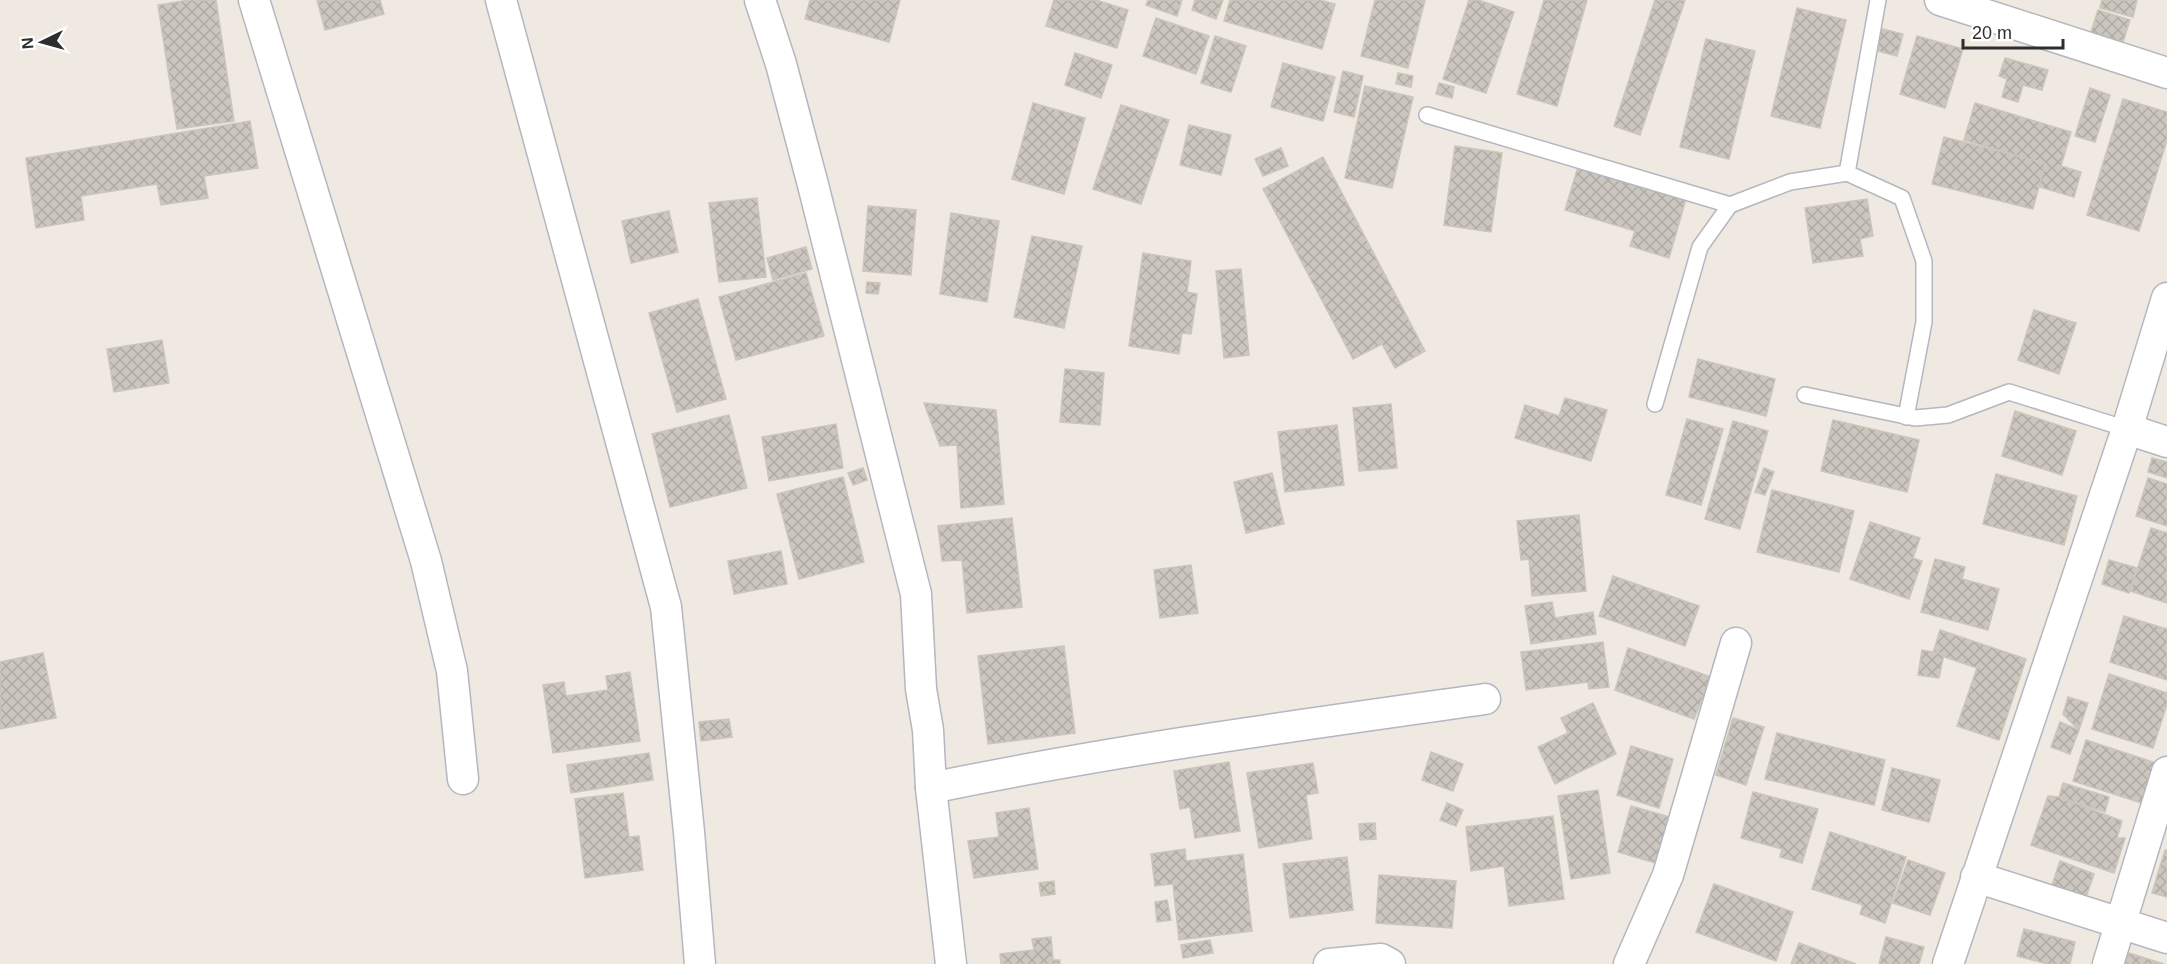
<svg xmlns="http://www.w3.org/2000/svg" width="2167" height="964" viewBox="0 0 2167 964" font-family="Helvetica,sans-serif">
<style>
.building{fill:url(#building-cross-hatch);stroke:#cbc5ba;stroke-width:1.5}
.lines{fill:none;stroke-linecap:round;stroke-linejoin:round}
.service-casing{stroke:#b4b7c1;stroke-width:18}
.minor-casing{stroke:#b4b7c1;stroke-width:33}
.service{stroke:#fff;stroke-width:15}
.minor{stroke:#fff;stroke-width:30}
</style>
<defs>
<pattern id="building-cross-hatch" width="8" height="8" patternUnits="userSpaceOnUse" patternTransform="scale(1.5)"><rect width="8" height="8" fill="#cbc7bf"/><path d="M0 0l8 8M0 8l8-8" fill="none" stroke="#afaba4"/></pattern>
</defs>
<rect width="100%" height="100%" fill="#efe9e1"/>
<g class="building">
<path d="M189 0H216L234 121 177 129 158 5Z"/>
<path d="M317 0H380L384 14 325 30Z"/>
<path d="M810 0H900L889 42 805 19Z"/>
<path d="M1054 0H1096L1128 10 1117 48 1046 26Z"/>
<path d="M1148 0H1182L1177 16 1146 5Z"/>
<path d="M1195 0H1223L1216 19 1192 10Z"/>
<path d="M1230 0H1320L1335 4 1322 49 1224 21Z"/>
<path d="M1375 0H1425L1408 68 1361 56Z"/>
<path d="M1469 0H1478L1514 12 1486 93 1443 79Z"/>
<path d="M1544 0H1587L1557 106 1517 94Z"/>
<path d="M1655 0H1685L1640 135 1614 126Z"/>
<path d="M2102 0H2137L2133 17 2100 8Z"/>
<path d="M1797 8 1846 20 1820 128 1771 116Z"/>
<path d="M2098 10 2130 20 2123 42 2091 32Z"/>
<path d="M1156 18 1209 36 1196 74 1143 56Z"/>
<path d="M1878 28 1903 34 1897 56 1874 50Z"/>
<path d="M1215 36 1246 46 1231 92 1201 83Z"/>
<path d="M1917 36 1963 49 1945 108 1900 94Z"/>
<path d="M1706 39 1755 51 1729 159 1680 147Z"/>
<path d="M1075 53 1112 65 1101 98 1065 85Z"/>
<path d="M2005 58 2048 70 2042 90 2023 85 2018 102 2002 97 2007 79 1999 76Z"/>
<path d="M1283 63 1335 77 1323 121 1271 107Z"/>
<path d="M1343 71 1363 76 1354 117 1334 112Z"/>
<path d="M1398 73 1413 76 1411 87 1396 84Z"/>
<path d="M1439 83 1454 87 1452 98 1436 94Z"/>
<path d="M1365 86 1413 97 1392 188 1345 178Z"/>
<path d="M2090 88 2110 95 2095 142 2075 136Z"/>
<path d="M2123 99 2167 112V140L2139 231 2087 215Z"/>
<path d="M1033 103 1085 118 1064 194 1012 179Z"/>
<path d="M1975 103 2071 132 2061 166 2081 172 2074 197 2026 183 2032 160 1964 140Z"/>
<path d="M1121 105 1169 120 1141 204 1093 189Z"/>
<path d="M250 121 258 168 204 176 208 198 161 205 157 184 81 196 84 220 36 228 26 158Z"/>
<path d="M1189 125 1231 135 1221 175 1180 165Z"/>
<path d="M1944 137 2045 163 2033 209 1932 184Z"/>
<path d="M1455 146 1502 153 1491 232 1444 225Z"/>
<path d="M1281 148 1288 166 1263 176 1255 159Z"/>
<path d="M1323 157 1425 351 1395 368 1382 344 1353 359 1263 189Z"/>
<path d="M1578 167 1686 199 1669 258 1630 246 1635 231 1565 210Z"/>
<path d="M757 198 766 277 719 282 709 203Z"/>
<path d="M1867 199 1873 236 1860 239 1863 256 1813 263 1805 208Z"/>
<path d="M868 206 916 210 911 275 863 271Z"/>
<path d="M669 211 678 252 631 263 622 221Z"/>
<path d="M951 213 999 221 987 302 940 294Z"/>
<path d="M1032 236 1082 246 1064 328 1014 317Z"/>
<path d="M806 247 812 269 773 280 767 258Z"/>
<path d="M1143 253 1191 261 1187 292 1197 294 1191 334 1182 333 1179 354 1129 346Z"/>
<path d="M1241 269 1249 355 1224 358 1216 271Z"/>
<path d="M806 273 824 336 736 360 719 297Z"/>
<path d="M867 282 880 283 878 294 866 293Z"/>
<path d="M698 299 726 399 677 412 649 313Z"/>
<path d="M2034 310 2076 323 2059 374 2018 360Z"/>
<path d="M162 340 169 383 114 392 107 349Z"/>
<path d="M1698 359 1775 379 1766 416 1689 397Z"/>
<path d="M1065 369 1104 373 1100 425 1060 422Z"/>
<path d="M1565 398 1607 410 1591 461 1515 438 1525 405 1559 416Z"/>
<path d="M924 403 996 410 1004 504 961 508 957 445 940 446Z"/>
<path d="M1391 404 1397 468 1359 471 1353 408Z"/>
<path d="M2015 411 2076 431 2062 475 2002 456Z"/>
<path d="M729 415 747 488 670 507 652 434Z"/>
<path d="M1687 419 1723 429 1701 505 1666 495Z"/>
<path d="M1833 420 1919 440 1907 492 1821 471Z"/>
<path d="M1733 421 1768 431 1740 529 1705 519Z"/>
<path d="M836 424 843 468 769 481 762 437Z"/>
<path d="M1337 425 1344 485 1285 492 1278 432Z"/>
<path d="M2152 458 2167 462V478L2148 472Z"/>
<path d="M863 468 867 480 853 485 848 473Z"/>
<path d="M1764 468 1774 472 1765 495 1755 492Z"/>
<path d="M1272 473 1284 524 1246 533 1234 482Z"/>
<path d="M1996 474 2077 496 2064 545 1983 524Z"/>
<path d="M843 477 864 562 799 579 777 494Z"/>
<path d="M2148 478 2167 484V526L2136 516Z"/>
<path d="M1772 490 1854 511 1839 572 1757 552Z"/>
<path d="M1579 515 1586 591 1532 596 1529 559 1521 560 1517 521Z"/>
<path d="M1012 518 1022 607 967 613 962 560 942 561 938 526Z"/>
<path d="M1870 522 1920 538 1913 558 1922 561 1909 599 1850 579Z"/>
<path d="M2151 528 2167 533V603L2130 591Z"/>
<path d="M781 551 787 584 734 594 728 561Z"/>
<path d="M1935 559 1965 567 1962 579 1999 589 1988 630 1921 612Z"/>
<path d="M2109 560 2137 568 2129 593 2102 584Z"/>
<path d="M1191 565 1198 613 1160 618 1154 570Z"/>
<path d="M1613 576 1699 606 1685 646 1599 616Z"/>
<path d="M1552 602 1555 618 1593 612 1596 634 1531 644 1525 606Z"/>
<path d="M2124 616 2167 629V680L2110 662Z"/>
<path d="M1940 630 2026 659 1999 740 1957 726 1977 668 1933 653Z"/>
<path d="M1603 642 1609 687 1589 689 1588 682 1526 690 1521 652Z"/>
<path d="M1064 646 1075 733 988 744 978 656Z"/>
<path d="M1628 648 1711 677 1694 719 1615 690Z"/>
<path d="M1922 650 1944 654 1939 678 1918 675Z"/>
<path d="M43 653 56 718 0 729V662Z"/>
<path d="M630 672 640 741 553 753 543 685 564 682 566 696 608 690 606 676Z"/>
<path d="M2109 674 2167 693V704L2153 748 2092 729Z"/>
<path d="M2068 697 2088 703 2079 730 2063 714Z"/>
<path d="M1593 703 1616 754 1555 784 1538 747 1568 733 1561 718Z"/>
<path d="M1733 718 1764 727 1746 785 1716 775Z"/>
<path d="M729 719 732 737 701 741 699 722Z"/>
<path d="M2060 722 2079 730 2070 754 2051 747Z"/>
<path d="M1777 733 1885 760 1874 805 1765 779Z"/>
<path d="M2086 740 2159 764 2145 804 2073 781Z"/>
<path d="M1631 746 1673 759 1659 808 1617 795Z"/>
<path d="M1431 752 1463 764 1453 791 1422 780Z"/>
<path d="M649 753 653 780 571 793 567 765Z"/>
<path d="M1229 762 1240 831 1195 838 1190 807 1180 809 1174 771Z"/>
<path d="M1313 763 1318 793 1306 795 1312 839 1259 848 1247 773Z"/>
<path d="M1892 768 1940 780 1929 822 1882 810Z"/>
<path d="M2063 783 2109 797 2105 812 2059 797Z"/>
<path d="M1598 790 1610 873 1571 879 1558 796Z"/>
<path d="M1753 792 1818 809 1802 863 1780 857 1782 849 1741 838Z"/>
<path d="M623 793 629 837 639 836 643 870 585 878 575 799Z"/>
<path d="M2048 796 2059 797 2122 821 2117 838H2125L2114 873 2031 845Z"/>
<path d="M1447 803 1463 810 1456 826 1440 820Z"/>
<path d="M1631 806 1673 818 1659 864 1618 852Z"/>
<path d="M1029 808 1038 869 974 878 968 841 999 837 996 813Z"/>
<path d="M1553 816 1564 899 1509 906 1504 866 1471 871 1466 827Z"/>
<path d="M1375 823 1376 839 1360 840 1359 824Z"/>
<path d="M1830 832 1906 857 1885 923 1860 914 1863 905 1812 889Z"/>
<path d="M1185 849 1186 861 1243 854 1252 931 1179 940 1173 884 1155 886 1151 854Z"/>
<path d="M2165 850H2167V897L2152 893Z"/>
<path d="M1347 857 1353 910 1290 918 1283 864Z"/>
<path d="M1908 860 1945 873 1930 915 1893 903Z"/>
<path d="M2060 861 2094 874 2085 900 2051 888Z"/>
<path d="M1379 875 1456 881 1452 928 1376 923Z"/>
<path d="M1054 881 1055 894 1041 896 1039 883Z"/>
<path d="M1714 884 1793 912 1776 961 1696 932Z"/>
<path d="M1167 900 1171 920 1157 922 1155 902Z"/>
<path d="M2024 929 2075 942 2070 964H2048L2017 956Z"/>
<path d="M1051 937 1053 960H1060V964H1001L1000 954 1034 950 1032 939Z"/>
<path d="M1886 937 1924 947 1919 964H1879Z"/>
<path d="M1210 940 1213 953 1183 958 1181 945Z"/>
<path d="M1799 943 1856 964H1791Z"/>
<path d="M2129 953 2164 964H2125Z"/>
</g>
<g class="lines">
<defs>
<g id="service">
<path d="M1878 0 1847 173 1902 198 1924 261V322L1906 417"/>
<path d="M1427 115 1730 205"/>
<path d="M1805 395 1915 418 1948 415 2009 392 2127 429"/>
<path d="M1655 404 1700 247 1730 205 1790 182 1847 173"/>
</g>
<g id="minor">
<path d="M254 0 426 561 452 671 463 779"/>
<path d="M501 0 666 607 689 832 700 964"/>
<path d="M760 0 781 64 812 181 916 594 921 689 928 730 931 788 951 964"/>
<path d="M1940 0 2167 73"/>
<path d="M2127 429 2167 442"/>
<path d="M931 788C1114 750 1300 725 1485 699"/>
<path d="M1976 877 2167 938"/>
<path d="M1329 964 1381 959 1390 964"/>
<path d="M1629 964 1668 875 1736 643"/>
<path d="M1948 964 2127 429 2167 298"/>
<path d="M2108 964 2167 772"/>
</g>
</defs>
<use href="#service" class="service-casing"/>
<use href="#minor" class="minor-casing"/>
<use href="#service" class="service"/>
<use href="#minor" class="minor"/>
</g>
<g transform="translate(42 42) rotate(265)" stroke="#ffffff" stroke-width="4.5" paint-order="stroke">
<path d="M0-4.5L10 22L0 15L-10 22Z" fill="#2e2e2e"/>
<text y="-9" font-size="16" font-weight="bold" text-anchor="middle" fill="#2e2e2e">N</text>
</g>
<path d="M1963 39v9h100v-9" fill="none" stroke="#2e2e2e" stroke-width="3"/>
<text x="1972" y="39" font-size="18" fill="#2e2e2e" stroke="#ffffff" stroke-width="4.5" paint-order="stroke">20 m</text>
</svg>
